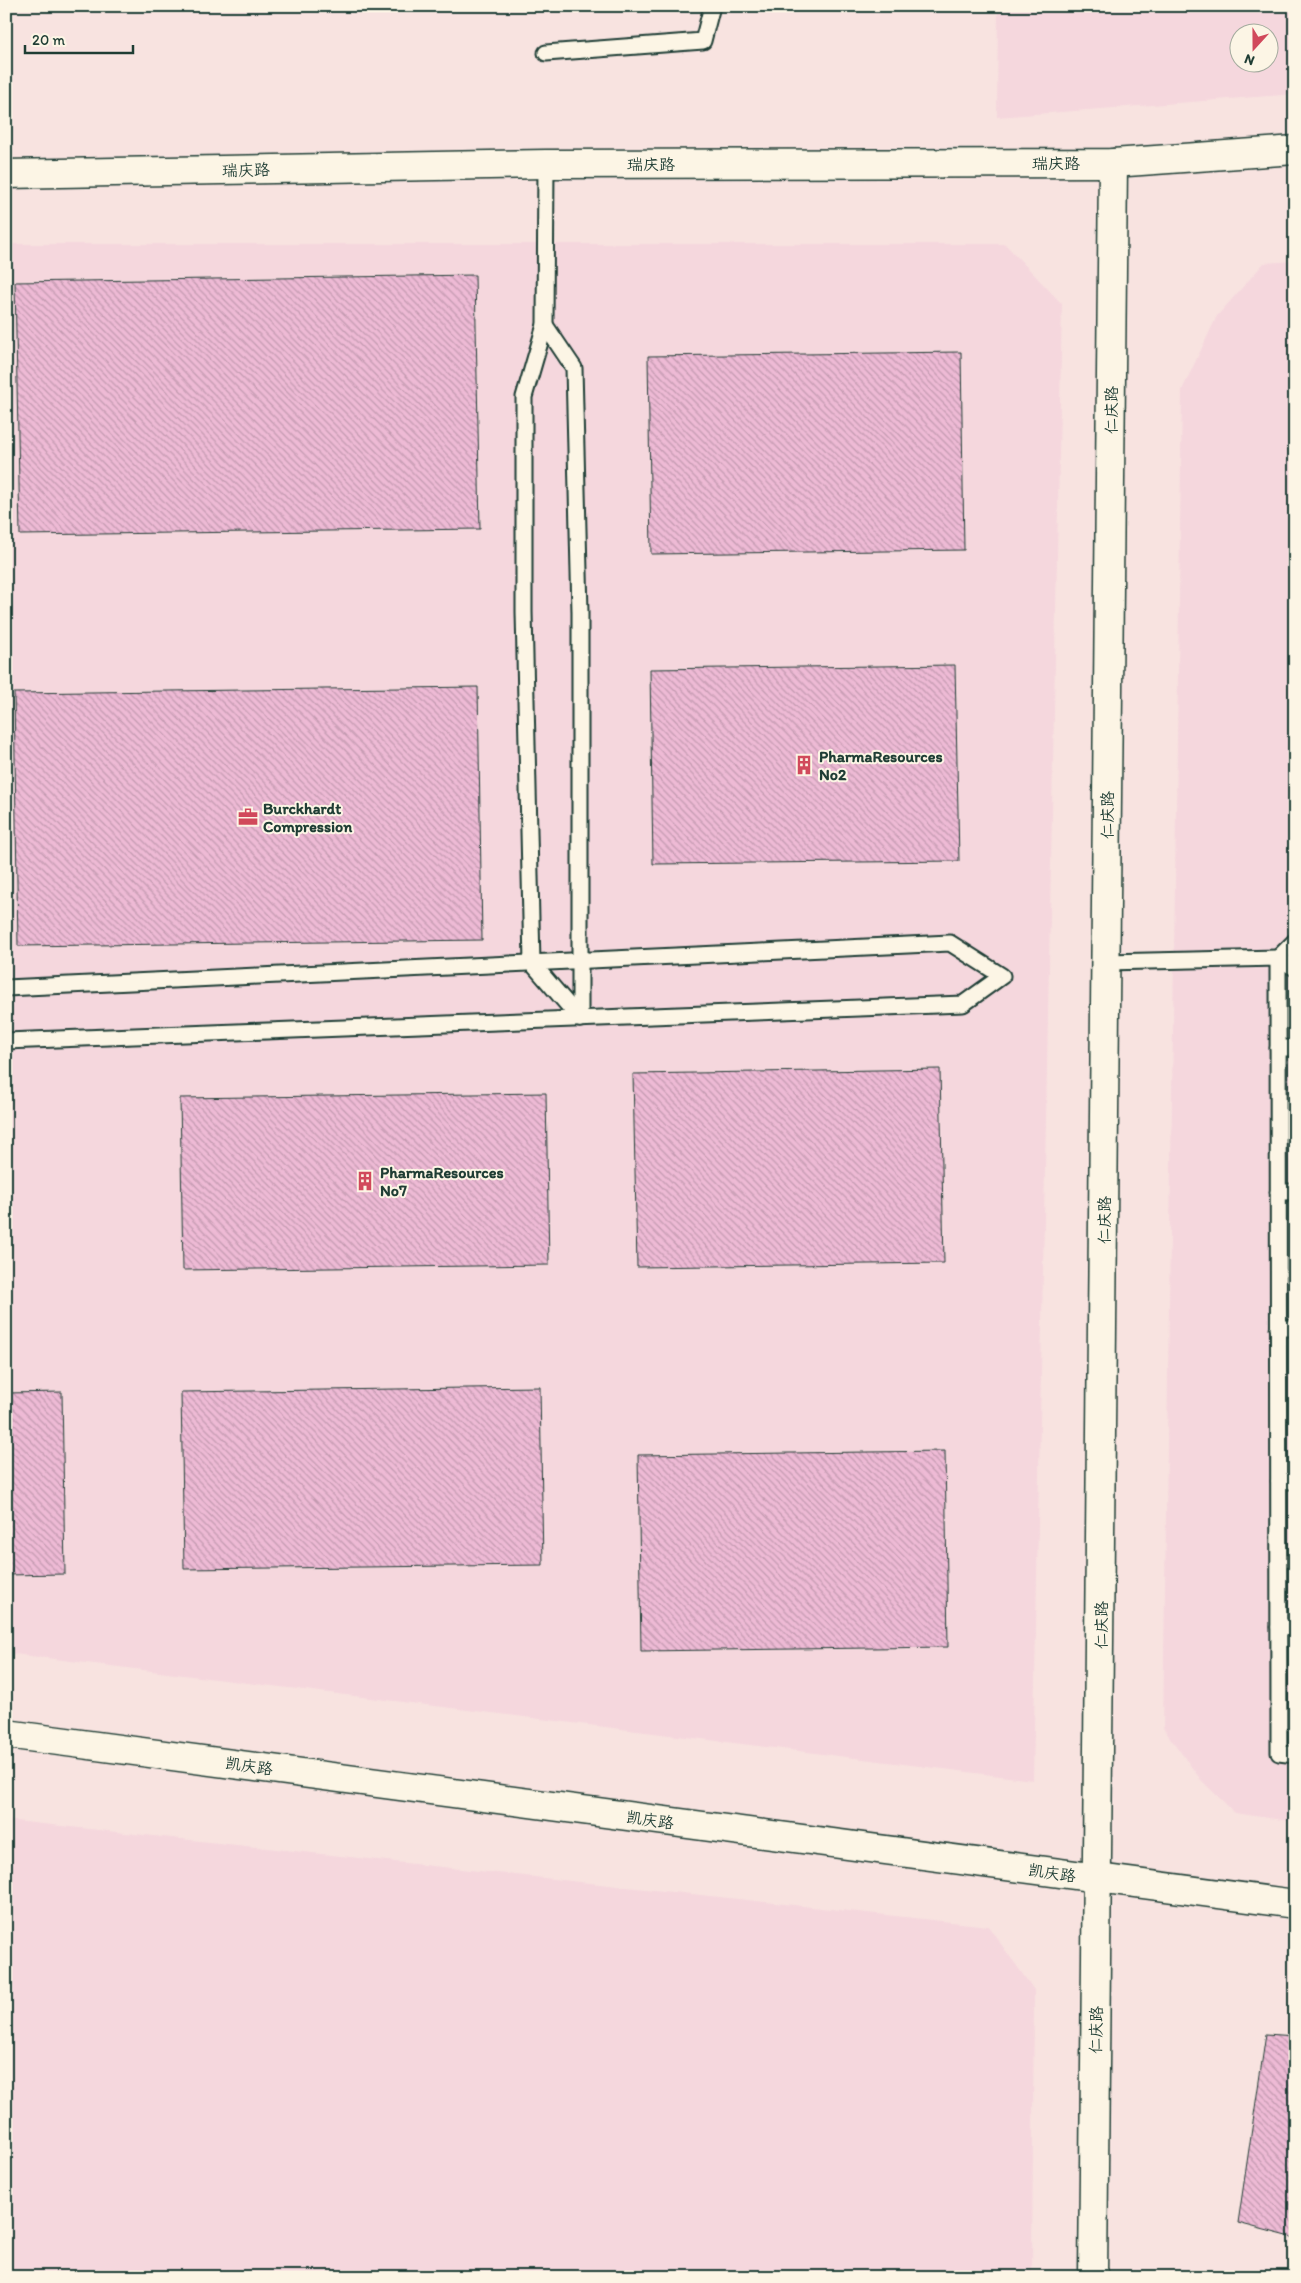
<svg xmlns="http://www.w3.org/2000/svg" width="1301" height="2283" viewBox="0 0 1301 2283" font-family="Itim,'LXGW WenKai TC',sans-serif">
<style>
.built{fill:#f5d7dd;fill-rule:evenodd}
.building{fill:url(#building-back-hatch);stroke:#1f3d34}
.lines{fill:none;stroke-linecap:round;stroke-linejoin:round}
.lane-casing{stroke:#1f3d34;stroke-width:19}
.street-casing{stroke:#1f3d34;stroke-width:31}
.secondary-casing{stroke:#1f3d34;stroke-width:31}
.lane{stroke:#fcf5e5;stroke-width:15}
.street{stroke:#fcf5e5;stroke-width:28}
.secondary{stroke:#fcf5e5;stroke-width:28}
.labels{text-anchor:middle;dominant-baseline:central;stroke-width:4;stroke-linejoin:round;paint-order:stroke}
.street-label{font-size:16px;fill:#1f3d34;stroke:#fcf5e5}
.poi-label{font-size:16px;font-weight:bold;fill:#1f3d34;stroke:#fcf5e5;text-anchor:start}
</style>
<defs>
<pattern id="building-back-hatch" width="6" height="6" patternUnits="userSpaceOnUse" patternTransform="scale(1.25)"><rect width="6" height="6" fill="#eebad5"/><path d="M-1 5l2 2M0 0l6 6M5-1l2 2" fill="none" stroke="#c098ae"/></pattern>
</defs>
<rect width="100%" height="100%" fill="#f8e3e0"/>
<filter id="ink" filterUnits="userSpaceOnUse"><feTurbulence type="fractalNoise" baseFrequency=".02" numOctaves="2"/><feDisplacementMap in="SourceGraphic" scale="10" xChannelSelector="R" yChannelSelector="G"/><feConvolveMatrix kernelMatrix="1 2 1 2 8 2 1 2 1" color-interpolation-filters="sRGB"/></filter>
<g filter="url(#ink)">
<g class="built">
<path d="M998 6H1295V94L997 117ZM1238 32H1268V62H1238Z"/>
<path d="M6 244H1005L1062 304 1033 1780 6 1653Z"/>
<path d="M1295 261V1822L1235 1813 1201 1780 1163 1728 1182 390 1217 316 1264 263Z"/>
<path d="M6 1820 988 1926 1034 1990 1032 2277H6Z"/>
</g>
<g class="building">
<path d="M475 275 480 529 20 535 15 282Z"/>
<path d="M961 352 964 550 651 554 648 356Z"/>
<path d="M955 665 959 861 653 864 650 669Z"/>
<path d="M478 687 482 940 18 946 14 693Z"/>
<path d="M940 1069 944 1263 637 1267 633 1074Z"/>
<path d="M546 1093 549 1265 183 1270 180 1098Z"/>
<path d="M540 1387 543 1565 184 1569 181 1392Z"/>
<path d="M62 1392 65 1574 6 1575V1393Z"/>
<path d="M945 1451 948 1647 641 1651 638 1455Z"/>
<path d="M1266 2034 1295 2036V2238L1238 2223Z"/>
</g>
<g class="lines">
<defs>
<g id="lane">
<path d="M546 53 703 41 712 6"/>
<path d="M546 164 545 325 524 397V612L532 963 580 1019"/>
<path d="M545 325 574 368 580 612V1019"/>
<path d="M1295 941 1278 958 1279 1753 1295 1755"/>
<path d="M1106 962 1278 958 1295 968"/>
<path d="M6 988 950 943 1002 976 963 1004 6 1041"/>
<path d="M1278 1048H1295"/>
<path d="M1278 1192H1295"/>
<path d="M1278 1328H1295"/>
<path d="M1279 1481H1295"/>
<path d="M1279 1627H1295"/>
</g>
<g id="street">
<path d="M6 174 546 164 1113 163 1295 150"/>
<path d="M1093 2277 1113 163"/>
</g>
<path id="secondary" d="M6 1734 1295 1904"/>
</defs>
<use href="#lane" class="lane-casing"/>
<use href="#street" class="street-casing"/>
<use href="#secondary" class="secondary-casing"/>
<use href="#lane" class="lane"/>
<use href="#street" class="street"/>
<use href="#secondary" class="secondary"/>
</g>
</g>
<defs>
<symbol id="building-bare" viewBox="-9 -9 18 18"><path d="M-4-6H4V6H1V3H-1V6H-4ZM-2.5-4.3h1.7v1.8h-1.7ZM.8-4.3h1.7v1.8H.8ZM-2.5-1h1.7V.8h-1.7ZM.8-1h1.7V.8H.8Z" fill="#d1495b" stroke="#fcf5e5" stroke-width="2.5" paint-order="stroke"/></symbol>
<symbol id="office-bare" viewBox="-9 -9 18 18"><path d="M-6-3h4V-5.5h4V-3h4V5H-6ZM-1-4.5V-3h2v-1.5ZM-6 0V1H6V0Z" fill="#d1495b" stroke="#fcf5e5" stroke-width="2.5" paint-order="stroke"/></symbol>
</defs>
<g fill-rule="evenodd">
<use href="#building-bare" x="790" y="751" width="28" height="28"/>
<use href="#office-bare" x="234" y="803" width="28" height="28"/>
<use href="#building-bare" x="351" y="1167" width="28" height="28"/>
</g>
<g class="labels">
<g class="street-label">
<text x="1056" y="163">瑞庆路</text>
<text x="651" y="164">瑞庆路</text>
<text transform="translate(246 170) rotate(-1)">瑞庆路</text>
<text transform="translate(1111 410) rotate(-90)">仁庆路</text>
<text transform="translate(1107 815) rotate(-90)">仁庆路</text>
<text transform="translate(1104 1220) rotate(-90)">仁庆路</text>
<text transform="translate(1101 1625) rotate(-90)">仁庆路</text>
<text transform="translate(249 1766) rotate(8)">凯庆路</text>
<text transform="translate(650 1820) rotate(8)">凯庆路</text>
<text transform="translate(1052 1873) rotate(8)">凯庆路</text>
<text transform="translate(1096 2030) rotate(-89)">仁庆路</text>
</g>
<g class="poi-label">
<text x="819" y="756">PharmaResources<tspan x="819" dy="18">No2</tspan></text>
<text x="263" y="808">Burckhardt<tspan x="263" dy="18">Compression</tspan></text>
<text x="380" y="1172">PharmaResources<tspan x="380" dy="18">No7</tspan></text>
</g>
</g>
<rect width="1301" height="2283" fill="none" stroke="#fcf5e5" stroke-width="25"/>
<rect x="12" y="12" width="1276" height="2258" fill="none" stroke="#1f3d34" stroke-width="2" filter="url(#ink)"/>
<g transform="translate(1254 48) rotate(201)"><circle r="24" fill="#fcf5e5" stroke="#a4ab9e"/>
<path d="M0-4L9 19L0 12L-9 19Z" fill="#d1495b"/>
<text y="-8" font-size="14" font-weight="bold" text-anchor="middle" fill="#1f3d34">N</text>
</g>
<path d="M25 45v8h108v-8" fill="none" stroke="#1f3d34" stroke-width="2.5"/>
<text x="32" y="45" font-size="15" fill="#1f3d34" stroke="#fcf5e5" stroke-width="4" paint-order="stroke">20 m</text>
</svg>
